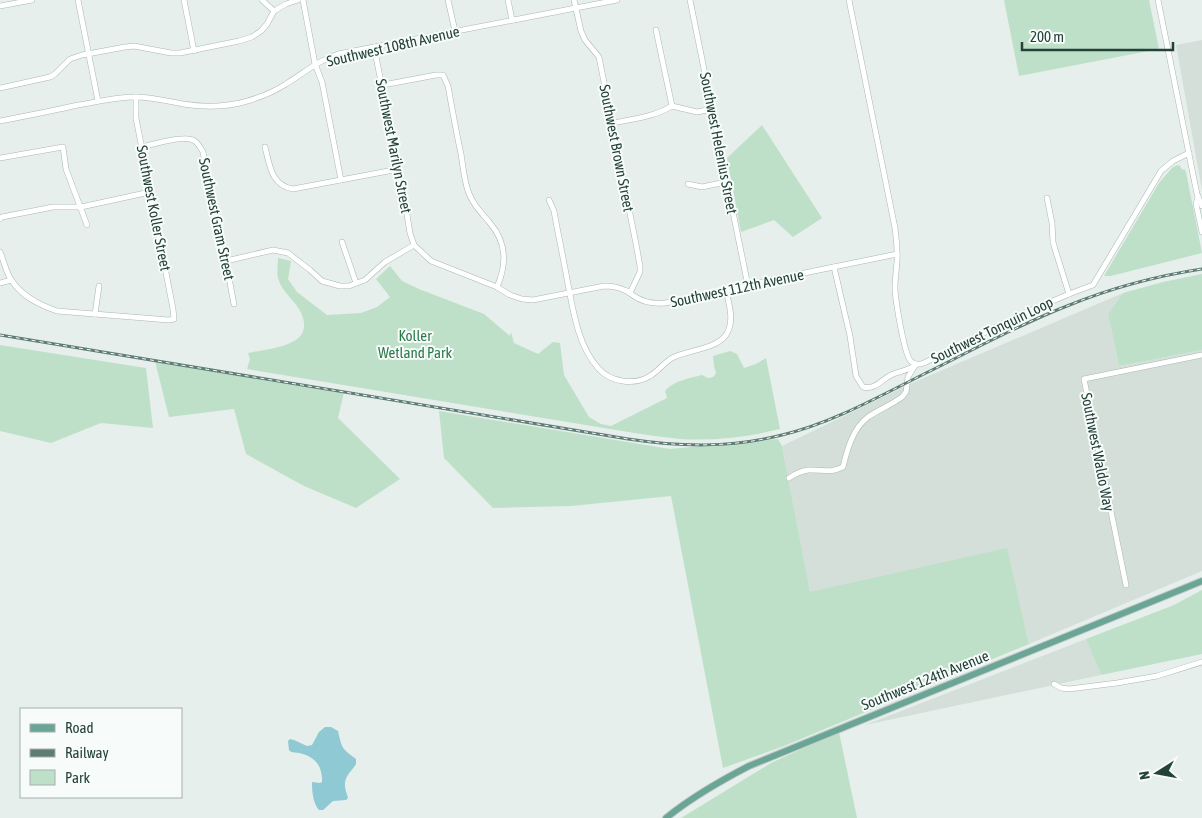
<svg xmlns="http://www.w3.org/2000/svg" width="1202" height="818" viewBox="0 0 1202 818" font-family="'Asap Condensed',sans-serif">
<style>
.built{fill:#d4dfda}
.green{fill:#bfe0c8}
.water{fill:#8ec9d4}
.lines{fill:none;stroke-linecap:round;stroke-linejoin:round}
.minor-casing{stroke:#a8b8b2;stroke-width:6}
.major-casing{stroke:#c2cac8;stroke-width:8}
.minor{stroke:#fff;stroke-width:5}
.major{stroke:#6aa596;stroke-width:6}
.rail-casing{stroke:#5f7d75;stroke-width:3}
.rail{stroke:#f7fbf9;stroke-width:1;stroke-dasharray:4;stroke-linecap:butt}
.labels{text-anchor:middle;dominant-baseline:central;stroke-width:4;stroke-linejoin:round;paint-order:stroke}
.street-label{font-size:15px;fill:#24423a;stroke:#f7fbf9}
.park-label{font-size:15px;fill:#2d7a4b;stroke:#f7fbf9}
</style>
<rect width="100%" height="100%" fill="#e6efeb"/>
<g class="built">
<path d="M1202 40V190L1176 45Z"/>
<path d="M1123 293 1108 314 1119 366 1202 350V571L1029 644 1006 549 810 593 782 446 912 383Z"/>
<path d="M1086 639 1101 675 865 725Z"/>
</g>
<g class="green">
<path d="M1004 0H1149L1159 49 1019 76Z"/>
<path d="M762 125 822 218 793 237 774 220 741 232 727 158Z"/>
<path d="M1177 165 1181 166 1180 167 1183 170 1184 169 1186 172 1202 253 1111 276H1104L1159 183 1172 168Z"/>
<path d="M278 258 291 261 288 279 297 292 327 315 361 313 377 307 390 297 376 279 390 266 402 281 419 289 484 314 510 336 511 332 514 343 538 354 553 342 560 343 564 375 589 417 601 424 611 426 667 398 665 391C673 381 690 378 702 375L708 378 713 377 716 373 714 366 713 356 730 351 737 354 744 368 756 364 766 358 780 429C748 437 714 441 680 439 661 437 641 434 622 431L247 369 250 359 248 353C272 348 320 346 299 309 293 300 282 290 279 281 276 275 278 264 278 258Z"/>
<path d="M1202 274V350L1119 366 1108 314 1123 293 1163 282Z"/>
<path d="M0 345 146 368 153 428 101 423 51 443 0 431Z"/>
<path d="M155 361 344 392 338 418 400 479 356 508 304 486 246 454 234 409 169 417Z"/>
<path d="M439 411 670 449 778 439 782 446 810 592 1007 548 1029 644 784 746 723 768 671 496 571 506 493 508 444 458Z"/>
<path d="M1202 590V654L1101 675 1086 639 1174 605Z"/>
<path d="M839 732 857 818H681L771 763Z"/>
</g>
<path class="water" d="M325 727H331L338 731C342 748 341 748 356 759V764C352 771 344 776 345 786 345 790 347 794 348 798L346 800 333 801 323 810H319C313 803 312 792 312 782L320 783 322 782C323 761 309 753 291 752L289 750 288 741 290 739 294 740 307 746 312 745 319 732Z"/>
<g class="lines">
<defs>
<g id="minor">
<path d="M78 0 98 101"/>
<path d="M184 0 194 51"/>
<path d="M262 0 274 11"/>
<path d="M303 0 315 64 322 82 341 180"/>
<path d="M448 0 455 31"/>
<path d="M508 0 512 20"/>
<path d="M574 0 581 31 585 40 599 57 636 244 640 266V272L630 293"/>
<path d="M690 0 748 286"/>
<path d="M849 0 895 228C896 236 897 244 897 252 898 263 895 275 895 287 895 299 904 352 910 360 914 365 919 365 924 363L1020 315 1069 294 1093 285 1161 171 1173 161 1189 153"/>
<path d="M1158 0 1197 194 1202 206"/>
<path d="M0 6 32 0"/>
<path d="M656 30 672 106"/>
<path d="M374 47 404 196 410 233 414 245 431 261 497 287 510 295 522 299 533 300 604 286C611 286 618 287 624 290 628 291 631 294 634 296 644 303 654 304 665 303L748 286 770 280 897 254"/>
<path d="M383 85 436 75H443L448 86C452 108 456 131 461 154 463 166 464 179 468 191 473 205 481 212 490 223 507 243 507 264 497 287"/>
<path d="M0 88 50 77 55 74 70 59 82 55 125 47 134 46 171 53H180L239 41 252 37 261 31 267 24 274 11 286 4 298 0"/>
<path d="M0 121C26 116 52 111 78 105 97 102 116 97 135 97 151 97 167 101 183 104 202 107 222 107 240 103 256 99 272 93 286 84 304 73 317 61 338 54L617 0"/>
<path d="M613 123C633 119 654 117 672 106L697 112 712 109"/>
<path d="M142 147C153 144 184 135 193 140 198 142 200 147 203 152L218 236C227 257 229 281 234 304"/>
<path d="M265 147C270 166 271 185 293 189L399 169"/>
<path d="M0 158 63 147 66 169 87 225"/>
<path d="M688 184 702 187 726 182"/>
<path d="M1198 197 1196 204 1202 232"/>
<path d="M1047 198 1052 223 1053 242 1055 249 1069 294"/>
<path d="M549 200 554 211C558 234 563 256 567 279 573 309 577 344 598 368 610 382 634 386 650 376 659 371 665 361 674 357 689 350 716 349 726 335 735 321 729 305 726 290"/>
<path d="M0 219 2 217 53 207H81L150 192"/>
<path d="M342 242 356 283"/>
<path d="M0 252C4 261 6 273 12 281 23 297 39 305 57 311L169 320 174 319 173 309 136 118V97"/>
<path d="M226 261 273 250 288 253 310 270 322 281 340 286H349L365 280 385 262 414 245"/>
<path d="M834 267 850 336 856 376 863 387C875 390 881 380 891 375 899 371 907 371 914 366"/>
<path d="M0 283 11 280"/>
<path d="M95 314 99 286"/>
<path d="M789 478C795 474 801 471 808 470 822 469 829 474 843 467 847 450 853 428 868 417 878 410 891 405 902 397L906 392 908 377 916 364"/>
<path d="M1126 585 1084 379 1202 355"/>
<path d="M1054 684 1061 688 1069 689 1117 683 1157 676 1202 662"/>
</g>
<path id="major" d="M666 818C692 797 720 781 749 766L1202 581"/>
</defs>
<use href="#minor" class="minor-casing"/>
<use href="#major" class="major-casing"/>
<use href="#minor" class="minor"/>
<use href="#major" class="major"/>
<defs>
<path id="rail" d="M0 335 628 439C681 447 730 448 782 435 832 423 878 397 924 374 971 351 1018 325 1067 306 1111 288 1156 276 1202 269"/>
</defs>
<use href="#rail" class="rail-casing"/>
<use href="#rail" class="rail"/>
</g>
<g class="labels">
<g class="street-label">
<text transform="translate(393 46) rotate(-13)">Southwest 108th Avenue</text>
<text transform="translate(719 143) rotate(79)">Southwest Helenius Street</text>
<text transform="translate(394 146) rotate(79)">Southwest Marilyn Street</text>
<text transform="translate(617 148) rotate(79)">Southwest Brown Street</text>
<text transform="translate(154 208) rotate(79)">Southwest Koller Street</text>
<text transform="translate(217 219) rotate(78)">Southwest Gram Street</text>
<text transform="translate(737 288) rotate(-12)">Southwest 112th Avenue</text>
<text transform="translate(992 330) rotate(-26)">Southwest Tonquin Loop</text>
<text transform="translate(1098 452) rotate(79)">Southwest Waldo Way</text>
<text transform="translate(925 680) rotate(-22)">Southwest 124th Avenue</text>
</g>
<g class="park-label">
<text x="415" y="335">Koller<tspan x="415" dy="17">Wetland Park</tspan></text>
</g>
</g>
<rect x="20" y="708" width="162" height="90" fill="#f7fbf9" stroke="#a3b1ad"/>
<rect x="30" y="724" width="25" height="8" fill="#6aa596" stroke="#a3b1ad"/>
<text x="65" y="733" font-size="15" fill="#24423a">Road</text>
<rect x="30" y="749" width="25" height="8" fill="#5f7d75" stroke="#a3b1ad"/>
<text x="65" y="758" font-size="15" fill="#24423a">Railway</text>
<rect x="30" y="770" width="25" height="15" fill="#bfe0c8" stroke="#a3b1ad"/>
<text x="65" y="783" font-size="15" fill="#24423a">Park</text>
<g transform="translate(1157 773) rotate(259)" stroke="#f7fbf9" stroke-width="4" paint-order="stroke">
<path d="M0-4L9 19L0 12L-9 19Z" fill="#24423a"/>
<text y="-8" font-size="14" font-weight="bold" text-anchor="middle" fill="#24423a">N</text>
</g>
<path d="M1022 42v8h151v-8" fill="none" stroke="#24423a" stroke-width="2.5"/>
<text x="1030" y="42" font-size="15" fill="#24423a" stroke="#f7fbf9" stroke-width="4" paint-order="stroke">200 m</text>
</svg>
